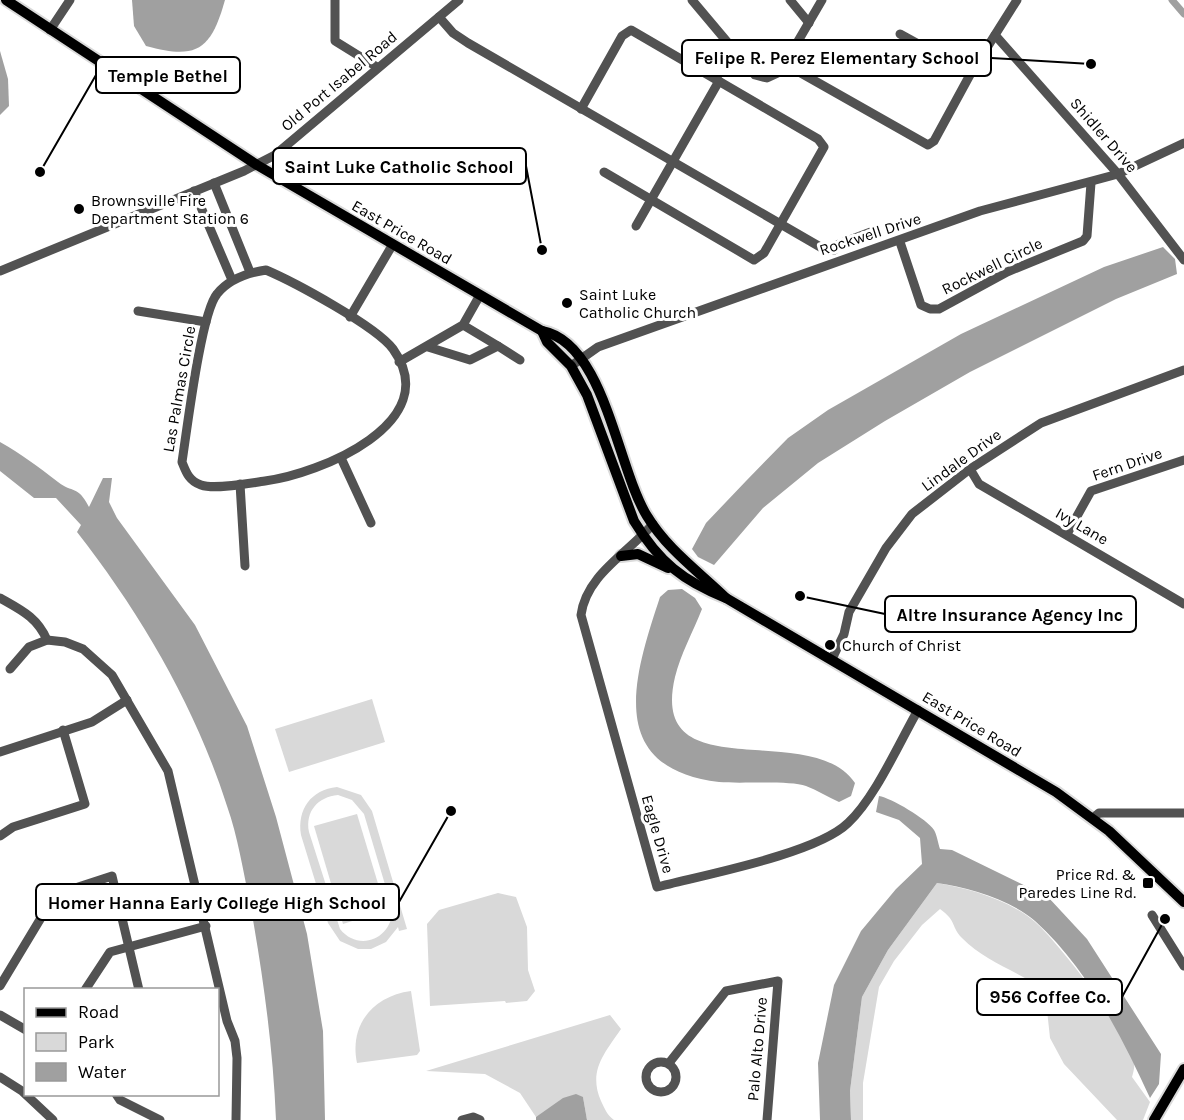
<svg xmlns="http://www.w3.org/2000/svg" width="1184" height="1120" viewBox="0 0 1184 1120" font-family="Karla,sans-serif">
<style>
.green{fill:#d9d9d9;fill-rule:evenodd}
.water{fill:#a0a0a0}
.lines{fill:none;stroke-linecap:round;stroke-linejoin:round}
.canal{stroke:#a0a0a0;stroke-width:7}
.major-casing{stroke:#dbdbdb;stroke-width:14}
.minor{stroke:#525252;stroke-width:9}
.major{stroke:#000;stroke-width:10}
.poi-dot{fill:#000;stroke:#fff;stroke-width:2}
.labels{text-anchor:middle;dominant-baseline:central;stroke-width:6;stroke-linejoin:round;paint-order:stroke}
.street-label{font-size:16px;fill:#000;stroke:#fff}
.poi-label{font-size:16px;fill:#000;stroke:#fff;text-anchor:start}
.leader{fill:none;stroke:#000;stroke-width:2}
.callout-dot{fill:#000;stroke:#fff;stroke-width:2}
.callout{fill:#fff;stroke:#000;stroke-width:2}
.callout-label{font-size:18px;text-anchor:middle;font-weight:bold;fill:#000}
</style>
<rect width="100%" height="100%" fill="#fff"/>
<g class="green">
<path d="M372 699 385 742 289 772 275 729Z"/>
<path d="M337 787 361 795 372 811 407 929 399 931 398 927 386 942 371 949H358L340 941 328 923 301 835C297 809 311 790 337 787ZM338 795 352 800 364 814 392 908C394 938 359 953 340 929L309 832C305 811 318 797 338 795Z"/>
<path d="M357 814 386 910 343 924 314 826Z"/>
<path d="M937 883C968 888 1009 900 1034 921 1056 939 1131 1036 1134 1063 1135 1067 1133 1073 1132 1077L1150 1102 1143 1120H1117L1064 1064 1050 1038 1045 991C1019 971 985 962 962 938 951 927 957 921 940 909L922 925 894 961 879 987 863 1083V1120H851L850 1091 862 997 888 950Z"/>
<path d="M498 893 516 897 527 927 528 970 535 991 527 1001 506 1003 505 1001 430 1006 427 924 439 910Z"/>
<path d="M411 991 420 1051 417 1055 357 1063C349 1025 373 996 411 991Z"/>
<path d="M610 1015 621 1029C604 1054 588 1071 601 1101 605 1109 607 1115 614 1120H587L583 1097 536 1117 520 1093 485 1074 426 1071Z"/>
</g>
<g class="water">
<path d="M132 0H225C211 50 197 60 146 46L134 26Z"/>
<path d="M0 51 8 79 9 106 0 115Z"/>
<path d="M1163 247 1175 259 1177 274 1116 299 970 372 885 421 818 463 763 508 714 565 698 557 692 549 706 523 746 481 788 438 828 410 961 334 1104 267Z"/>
<path d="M0 442C23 455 37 466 58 482 73 494 77 484 89 507L103 478H112L109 502 117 518 195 625 247 726 276 817 307 934 323 1031 325 1120H276C273 1047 263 975 250 903 243 871 238 837 227 806 195 706 141 614 77 532L81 525 56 498H34L0 471Z"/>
<path d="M682 589 695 598 702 609C693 632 681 653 675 677 648 792 811 718 855 783L851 796 839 802C828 797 817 790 806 786 790 780 741 784 719 782 604 768 634 676 660 597L668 590Z"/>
<path d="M879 796C891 798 927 819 934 830 937 835 938 843 940 849L952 850 1048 897 1087 939 1161 1054 1159 1084 1150 1098C1121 1035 1087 968 1035 921 1011 900 968 887 937 883L888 950 862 997 850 1091 851 1120H820L818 1063 834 985 861 931 896 889 922 864 920 838 899 820 876 812Z"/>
<path d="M576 1094 583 1097 587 1120H536V1117L563 1098Z"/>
</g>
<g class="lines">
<path class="canal" d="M1172 0 1184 14"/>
<defs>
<g id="major">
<path d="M6 0 257 165 542 331C605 343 617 468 647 516 667 549 698 571 726 598"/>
<path d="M542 331 547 342 571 366 587 395 634 521C659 562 683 581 726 598L1056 792 1109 831 1184 902"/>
<path d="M621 556 638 554 668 568"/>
<path d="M1154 1120 1184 1069"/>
</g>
</defs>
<use href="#major" class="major-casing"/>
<g class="minor">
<path d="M335 0V41L377 67"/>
<path d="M692 0 755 75 767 78 780 72 822 0"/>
<path d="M790 0 809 23"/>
<path d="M439 17 453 33 468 43 822 248 834 250"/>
<path d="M50 30 70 0"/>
<path d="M900 34 971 73"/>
<path d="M995 35 1118 174 1184 260"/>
<path d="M785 64 928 145 934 141 971 73 1017 0"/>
<path d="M581 109 622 36 631 30 818 139 824 147 764 253 754 260 604 172"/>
<path d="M214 183 250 272"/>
<path d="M194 191 232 280"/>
<path d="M636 226 719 81"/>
<path d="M900 242 921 305 930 309H939L1007 272 1083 241 1087 236 1091 183"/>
<path d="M834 250 839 244 876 230"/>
<path d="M266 270C294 282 376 326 393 349 446 423 319 474 265 481 250 483 215 490 201 485 189 481 186 472 182 462 187 430 201 313 217 294 229 279 247 273 266 270Z"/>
<path d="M0 271 244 171 275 155 459 0"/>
<path d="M138 311 206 322"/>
<path d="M350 317 393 244"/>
<path d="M498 346 520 360"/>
<path d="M428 347 470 360 498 346 463 325"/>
<path d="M399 362 463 325 480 295"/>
<path d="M571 366 598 347 980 211 1118 174 1184 143"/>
<path d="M341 458 371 523"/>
<path d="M970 469 979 484 1184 604"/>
<path d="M240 484 245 566"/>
<path d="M653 524C628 553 586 575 581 615L657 887C703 875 816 854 848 823 875 798 899 743 918 710"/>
<path d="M1067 534 1091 491 1184 460"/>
<path d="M0 598C21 610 37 617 47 640"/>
<path d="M832 659 844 634 849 612 886 548 912 514 970 469 1041 423 1184 370"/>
<path d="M10 669 29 647 47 640 65 642 83 649 112 675 168 771 227 1021 235 1041 237 1058 236 1120"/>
<path d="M0 752 92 722 127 700"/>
<path d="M1093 818 1099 813H1184"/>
<path d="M0 836 13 827 85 804 63 730"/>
<path d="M1152 915 1184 966"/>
<path d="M0 986 50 903 63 892 112 876 139 990"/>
<path d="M85 990 110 952 206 926"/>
<path d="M0 1015 26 1030"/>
<circle cx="661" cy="1077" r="15"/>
<path d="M669 1063 726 991 778 981 767 1120"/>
<path d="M0 1077 22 1091 53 1120"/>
<path d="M116 1094 120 1100 160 1120"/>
<path d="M462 1120 473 1117 480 1120"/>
</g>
<use href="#major" class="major"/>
</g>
<g class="poi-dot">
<circle cx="79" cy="209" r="6"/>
<circle cx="567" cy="303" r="6"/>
<circle cx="830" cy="645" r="6"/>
<rect x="1142" y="877" width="12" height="12" rx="3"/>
</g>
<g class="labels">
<g class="street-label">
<text transform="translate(339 81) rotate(-40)">Old Port Isabel Road</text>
<text transform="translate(1104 135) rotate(49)">Shidler Drive</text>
<text transform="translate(402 232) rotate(30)">East Price Road</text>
<text transform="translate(870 234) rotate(-18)">Rockwell Drive</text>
<text transform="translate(992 266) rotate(-26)">Rockwell Circle</text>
<text transform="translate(179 389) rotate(-80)">Las Palmas Circle</text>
<text transform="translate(961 460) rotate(-36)">Lindale Drive</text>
<text transform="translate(1127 464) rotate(-19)">Fern Drive</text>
<text transform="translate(1082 526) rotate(30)">Ivy Lane</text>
<text transform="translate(972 724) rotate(31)">East Price Road</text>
<text transform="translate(658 834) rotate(74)">Eagle Drive</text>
<text transform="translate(757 1049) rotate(-85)">Palo Alto Drive</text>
</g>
<g class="poi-label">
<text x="91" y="200">Brownsville Fire<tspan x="91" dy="18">Department Station 6</tspan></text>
<text x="579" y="294">Saint Luke<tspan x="579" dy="18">Catholic Church</tspan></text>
<text x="842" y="645">Church of Christ</text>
<text x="1136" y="874" text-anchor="end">Price Rd. &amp;<tspan x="1136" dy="18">Paredes Line Rd.</tspan></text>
</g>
</g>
<path class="leader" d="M1091 64L991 58M40 172L96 75M542 250L526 166M800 596L885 614M451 811L399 902M1165 919L1122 997"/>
<g class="callout-dot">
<circle cx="1091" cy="64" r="6"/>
<circle cx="40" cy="172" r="6"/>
<circle cx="542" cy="250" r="6"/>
<circle cx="800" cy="596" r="6"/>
<circle cx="451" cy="811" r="6"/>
<circle cx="1165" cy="919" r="6"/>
</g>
<g class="callout">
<rect x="682" y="40" width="309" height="36" rx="6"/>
<rect x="96" y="57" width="144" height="36" rx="6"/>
<rect x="273" y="148" width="253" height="36" rx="6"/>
<rect x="885" y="596" width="251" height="36" rx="6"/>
<rect x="36" y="884" width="363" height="36" rx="6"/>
<rect x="977" y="979" width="145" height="36" rx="6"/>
</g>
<g class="callout-label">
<text x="837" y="64">Felipe R. Perez Elementary School</text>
<text x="168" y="82">Temple Bethel</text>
<text x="399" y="173">Saint Luke Catholic School</text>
<text x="1010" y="621">Altre Insurance Agency Inc</text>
<text x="217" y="909">Homer Hanna Early College High School</text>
<text x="1050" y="1003">956 Coffee Co.</text>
</g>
<rect x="24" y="988" width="195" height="108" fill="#ffffff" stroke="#999999" stroke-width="1.5"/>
<rect x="36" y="1008" width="30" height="9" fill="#000000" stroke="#999999" stroke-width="1.5"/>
<text x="78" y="1018" font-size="18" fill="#000000">Road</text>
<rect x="36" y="1033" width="30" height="18" fill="#d9d9d9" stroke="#999999" stroke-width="1.5"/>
<text x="78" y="1048" font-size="18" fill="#000000">Park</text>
<rect x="36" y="1063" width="30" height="18" fill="#a0a0a0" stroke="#999999" stroke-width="1.5"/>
<text x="78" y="1078" font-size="18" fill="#000000">Water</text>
</svg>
